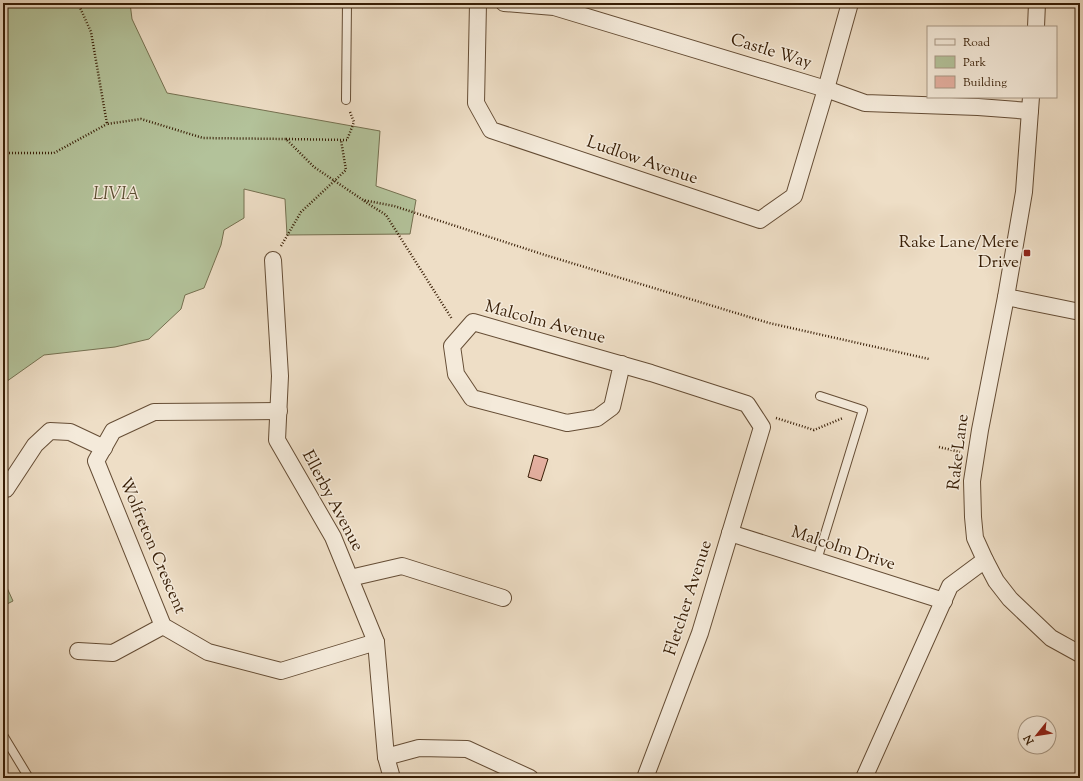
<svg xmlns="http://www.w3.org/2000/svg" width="1083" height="781" viewBox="0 0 1083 781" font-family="'Sorts Mill Goudy',serif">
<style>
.green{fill:#b3c29a;stroke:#757050}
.building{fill:#e5b0a1;stroke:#371d05}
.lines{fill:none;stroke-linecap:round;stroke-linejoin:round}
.lane-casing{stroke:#654d35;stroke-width:10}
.street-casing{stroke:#654d35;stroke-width:18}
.path{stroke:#371d05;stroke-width:2.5;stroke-dasharray:1 2;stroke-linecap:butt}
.lane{stroke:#f4eada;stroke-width:8}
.street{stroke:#f4eada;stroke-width:16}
.poi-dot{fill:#8f2418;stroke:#f4eada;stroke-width:1.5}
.labels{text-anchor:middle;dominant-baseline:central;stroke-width:3;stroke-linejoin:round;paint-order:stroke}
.street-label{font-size:17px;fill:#371d05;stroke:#f4eada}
.park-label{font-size:17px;font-style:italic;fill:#5c4f32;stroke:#f4eada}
.poi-label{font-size:17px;fill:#371d05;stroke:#f4eada;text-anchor:end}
</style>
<rect width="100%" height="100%" fill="#eedec6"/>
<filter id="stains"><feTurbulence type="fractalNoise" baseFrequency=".005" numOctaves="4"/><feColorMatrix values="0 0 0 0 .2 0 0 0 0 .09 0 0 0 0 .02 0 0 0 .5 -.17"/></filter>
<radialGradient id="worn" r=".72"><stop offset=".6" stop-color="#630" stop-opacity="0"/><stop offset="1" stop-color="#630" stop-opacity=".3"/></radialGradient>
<g class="green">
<path d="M3 3H130L132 19 167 93 380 131 376 186 416 200 410 234 287 235 285 199 244 189V218L224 230 221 245 204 288 185 295 181 309 149 339 115 347 44 355 3 384Z"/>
<path d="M3 579 13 601 3 606Z"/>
</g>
<path class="building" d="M534 455 548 459 541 481 528 477Z"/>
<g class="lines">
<defs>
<g id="lane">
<path d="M346 100 347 3"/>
<path d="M817 560 863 410 820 396"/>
<path d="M3 735 29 778"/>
</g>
<g id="street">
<path d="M478 3 476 103 491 130 760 220 794 196 826 89 850 3"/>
<path d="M504 3 554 7 826 89 865 103 978 107 1030 111"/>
<path d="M1036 27 1037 3"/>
<path d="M1031 97 1024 192 1006 297 980 430 972 481 973 517 975 538 985 560 996 581 1010 599 1051 638 1080 654"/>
<path d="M273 260 280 376 277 440 333 537 376 642 386 757 392 778"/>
<path d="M1006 297 1080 312"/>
<path d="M622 364 612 407 597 418 567 423 472 398 456 374 452 346 473 322 651 373 747 404 762 427 700 633 645 778"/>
<path d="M279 411 154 412 113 431 96 461 163 626 208 652 281 671 376 642"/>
<path d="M6 489 35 445 50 431 70 432 104 448"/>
<path d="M730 533 944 601"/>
<path d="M350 578 402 566 503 598"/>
<path d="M78 651 113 653 163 626"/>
<path d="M386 757 419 748 467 749 530 778"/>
<path d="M864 778 950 586 985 560"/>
</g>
</defs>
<use href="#lane" class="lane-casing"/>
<use href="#street" class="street-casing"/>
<g class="path">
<path d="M78 3 91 32 107 124 141 119 203 138 286 139 314 167 363 200 394 206 545 255 769 323 929 359"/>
<path d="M286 139 347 140 354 122 350 112"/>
<path d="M3 153H54L107 124"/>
<path d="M364 201 386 215 452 319"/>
<path d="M281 246 301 212 346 170 341 140"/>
<path d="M776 418 814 430 843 418"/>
<path d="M939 447 960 452"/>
</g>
<use href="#lane" class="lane"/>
<use href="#street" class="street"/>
</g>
<rect class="poi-dot" x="1023" y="249" width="8" height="8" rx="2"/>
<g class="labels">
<g class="street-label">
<text transform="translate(771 52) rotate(17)">Castle Way</text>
<text transform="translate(642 161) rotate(19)">Ludlow Avenue</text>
<text transform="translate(545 323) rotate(15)">Malcolm Avenue</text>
<text transform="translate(959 452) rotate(-83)">Rake Lane</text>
<text transform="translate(332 501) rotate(62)">Ellerby Avenue</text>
<text transform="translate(152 546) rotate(67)">Wolfreton Crescent</text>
<text transform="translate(843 549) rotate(18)">Malcolm Drive</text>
<text transform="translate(689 598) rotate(-72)">Fletcher Avenue</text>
</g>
<g class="park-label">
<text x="116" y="195">LIVIA</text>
</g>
<g class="poi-label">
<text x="1019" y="243">Rake Lane/Mere<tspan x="1019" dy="20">Drive</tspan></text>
</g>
</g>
<rect width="1083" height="781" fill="none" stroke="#eedec6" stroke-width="16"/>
<rect x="4" y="4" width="1075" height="773" fill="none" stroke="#371d05" stroke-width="2"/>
<rect x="8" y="8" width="1067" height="765" fill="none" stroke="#371d05"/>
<rect x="927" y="26" width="130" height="72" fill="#f4eada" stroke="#a89885"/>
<rect x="935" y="39" width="20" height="6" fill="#f4eada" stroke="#a89885"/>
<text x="963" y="46" font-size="12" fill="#371d05">Road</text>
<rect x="935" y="56" width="20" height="12" fill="#b3c29a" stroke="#a89885"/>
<text x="963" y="66" font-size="12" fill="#371d05">Park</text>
<rect x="935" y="76" width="20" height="12" fill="#e5b0a1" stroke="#a89885"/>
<text x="963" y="86" font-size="12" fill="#371d05">Building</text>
<g transform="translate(1037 735) rotate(240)"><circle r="19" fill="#f4eada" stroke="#a89885"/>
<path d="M0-3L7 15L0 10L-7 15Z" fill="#8f2418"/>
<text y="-6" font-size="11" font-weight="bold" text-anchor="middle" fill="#371d05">N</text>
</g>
<rect width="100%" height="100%" filter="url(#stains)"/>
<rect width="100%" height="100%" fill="url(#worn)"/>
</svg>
